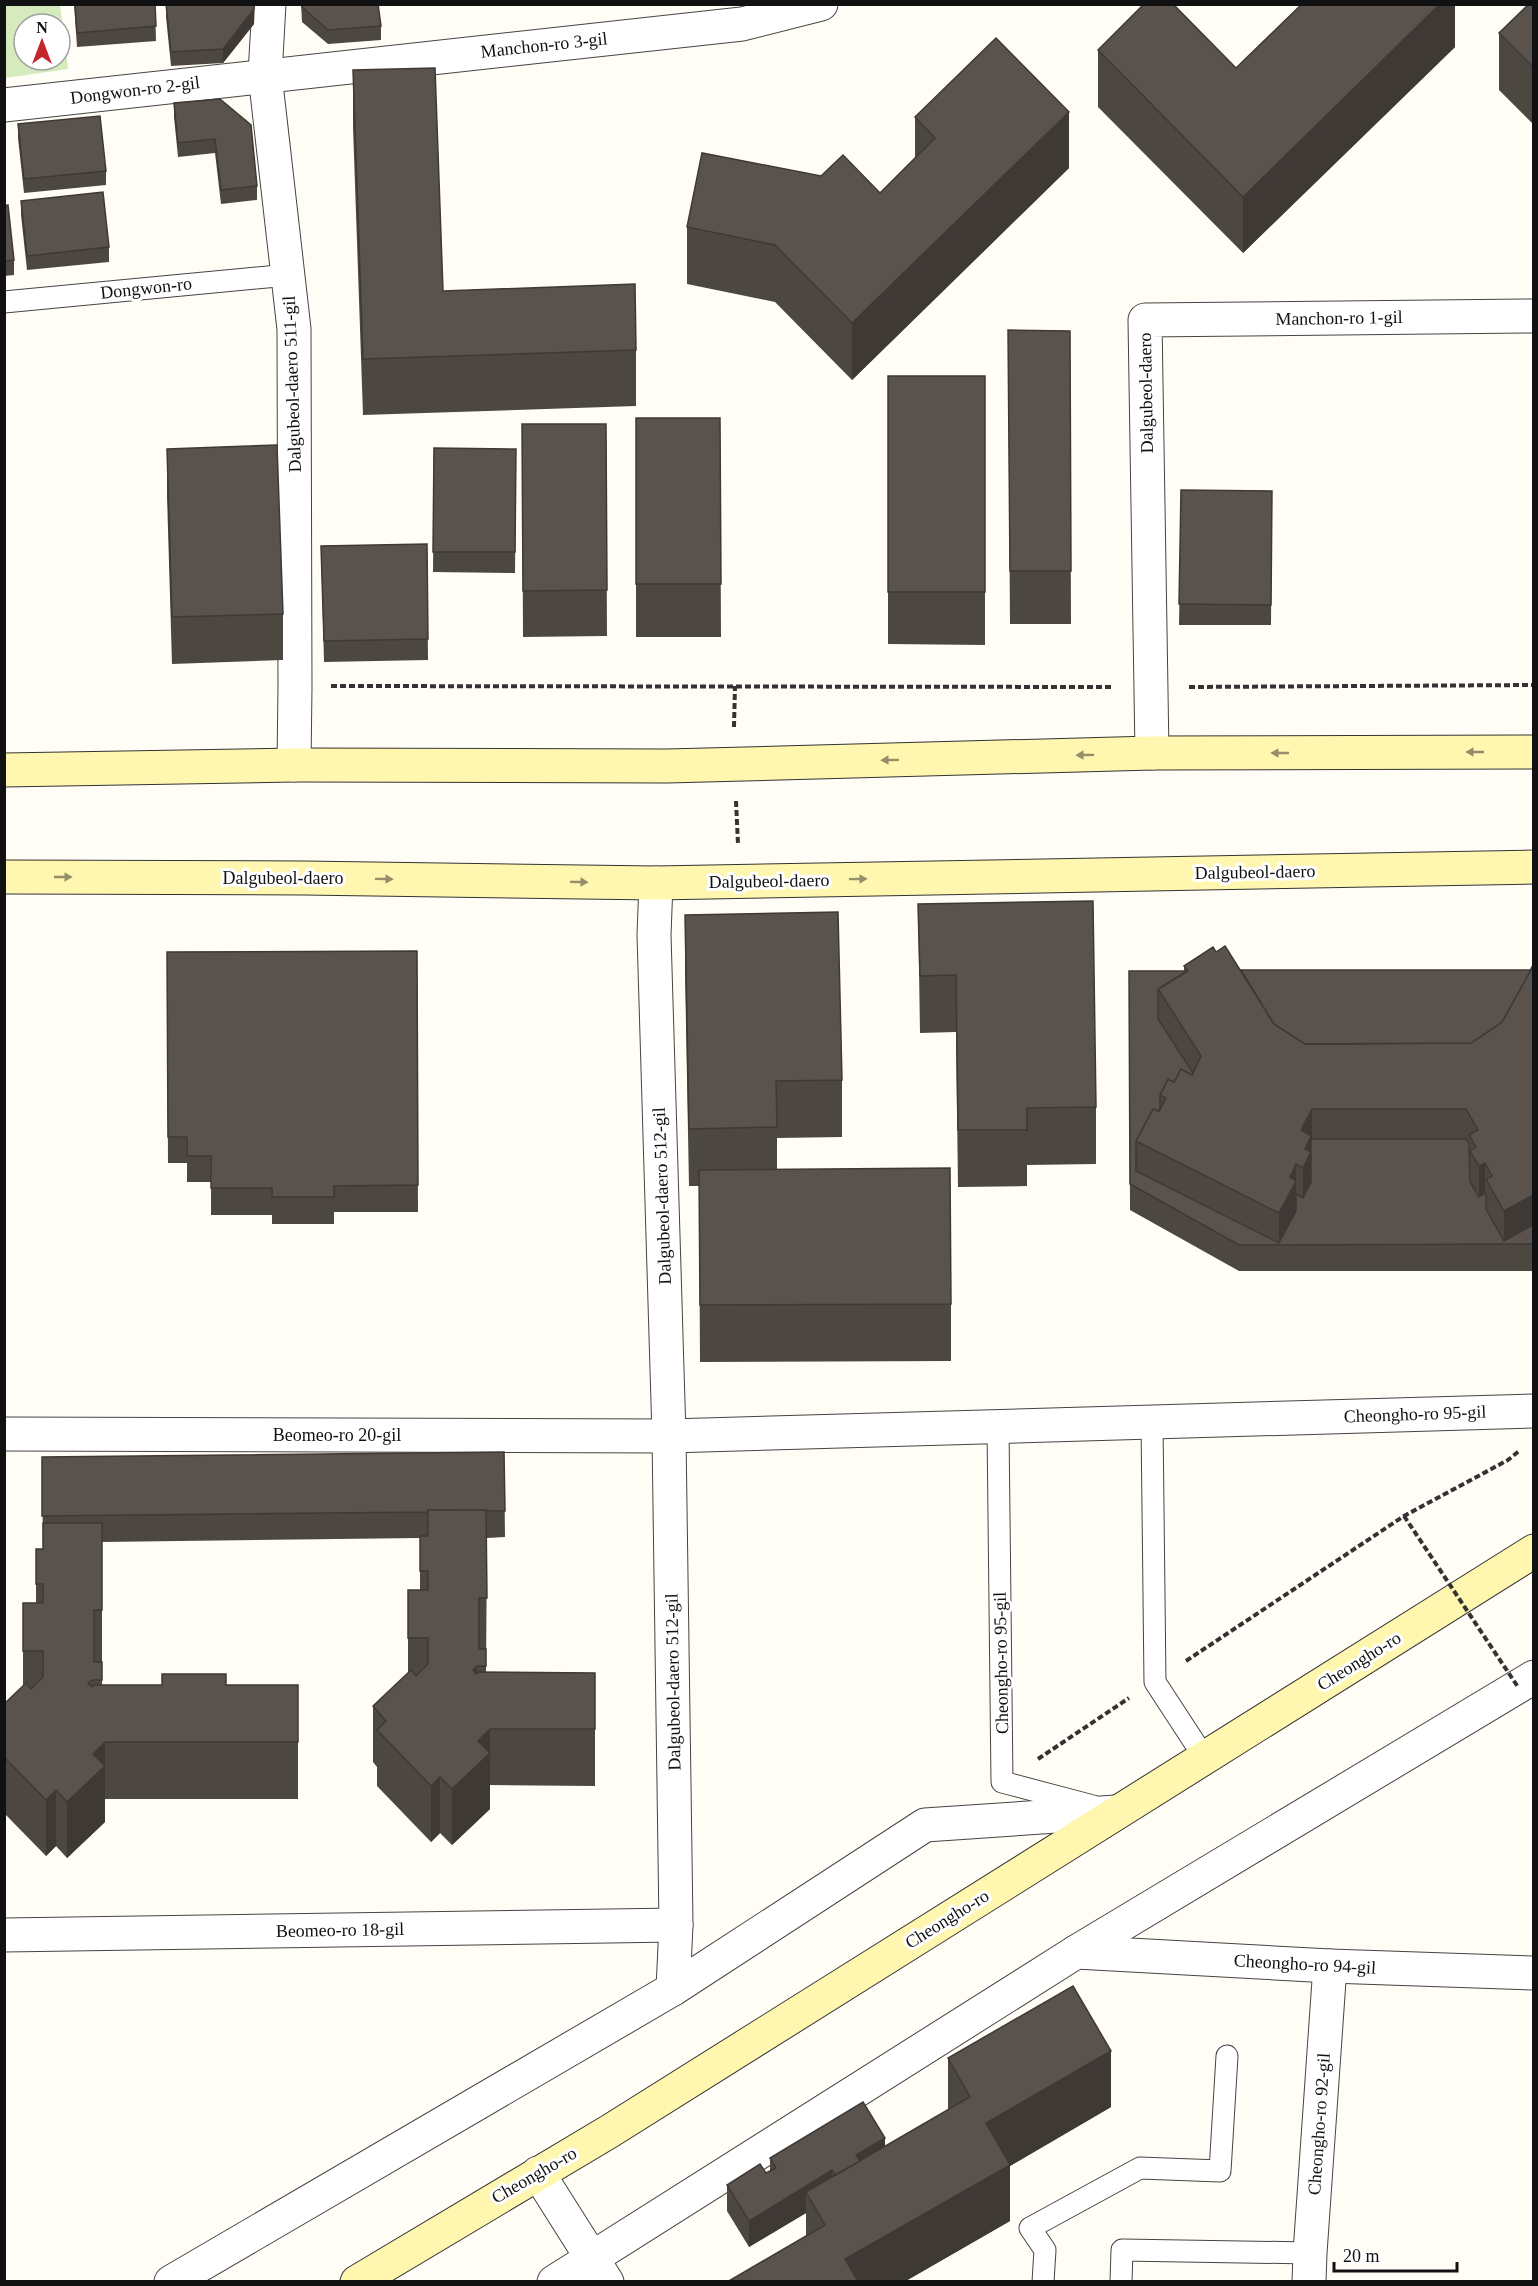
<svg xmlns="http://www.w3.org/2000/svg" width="1538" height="2286" viewBox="0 0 1538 2286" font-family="'Times New Roman',serif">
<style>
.green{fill:#d5ebbd;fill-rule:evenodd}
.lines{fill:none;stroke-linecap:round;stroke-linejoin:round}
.lane-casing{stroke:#444;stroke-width:23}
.street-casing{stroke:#444;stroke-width:35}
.secondary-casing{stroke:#333;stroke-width:35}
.path{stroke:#333;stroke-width:4;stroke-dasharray:6 3;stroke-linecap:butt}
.lane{stroke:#fff;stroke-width:21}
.street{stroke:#fff;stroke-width:33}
.secondary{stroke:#fff6b0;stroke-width:33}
.path-bridge{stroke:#333;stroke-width:4;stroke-dasharray:6 3;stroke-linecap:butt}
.wall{fill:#4d4742}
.shaded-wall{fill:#3f3936}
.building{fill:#5a524d;stroke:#3f3936;stroke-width:1.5}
.oneway{fill:#948f68}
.labels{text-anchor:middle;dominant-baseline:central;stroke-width:6;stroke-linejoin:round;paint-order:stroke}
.street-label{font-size:18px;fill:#111;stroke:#fff}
</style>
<rect width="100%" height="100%" fill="#fffdf5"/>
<path class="green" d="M4 5H60L68 69 5 78ZM24 24H60V60H24Z"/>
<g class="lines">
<defs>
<g id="lane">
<path d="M4 302 288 275"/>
<path d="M1152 1422 1155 1682 1204 1757"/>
<path d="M998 1427 1002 1782 1093 1806"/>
<path d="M1043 2282 1045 2250 1030 2228 1140 2168 1220 2171 1227 2056"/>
<path d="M1121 2282 1122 2250 1310 2253"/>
</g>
<g id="street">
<path d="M269 4 265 75 294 329 295 687 294 765"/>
<path d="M4 105 742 24 821 4"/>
<path d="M1152 753 1145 320 1534 316"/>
<path d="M656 883 654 935 669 1436 676 1925 673 1989"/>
<path d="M4 1434 669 1436 1534 1411"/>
<path d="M4 1935 676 1925"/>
<path d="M1076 1952 1330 1966 1534 1973"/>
<path d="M538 2173 607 2282"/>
<path d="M171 2282 673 1989 925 1825 1116 1812"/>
<path d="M554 2282 1076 1952 1534 1677"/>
<path d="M1309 2282 1310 2253 1330 1966"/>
</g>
<g id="secondary">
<path d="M4 770 294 765 667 766 1152 753 1534 752"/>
<path d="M4 877 304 878 656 883 1534 867"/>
<path d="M357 2282 610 2131 1534 1551"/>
</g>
</defs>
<use href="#lane" class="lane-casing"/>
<use href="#street" class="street-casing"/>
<use href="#secondary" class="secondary-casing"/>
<g class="path">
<path d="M331 686 1113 687"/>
<path d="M1189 687 1534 685"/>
<path d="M734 727 735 686"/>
<path d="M736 801 738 844"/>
<path d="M1186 1661 1404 1516 1508 1460 1519 1451"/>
<path d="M1038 1759 1129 1698"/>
</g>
<use href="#lane" class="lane"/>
<use href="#street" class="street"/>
<use href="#secondary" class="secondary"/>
<path class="path-bridge" d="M1404 1516 1518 1687"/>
</g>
<g class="wall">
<path d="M74 4H155L156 41 77 47Z"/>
<path d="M166 4H255L254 24 223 63 171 66 166 17Z"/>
<path d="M301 4H378L381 26V40L328 44 302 22Z"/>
<path d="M1455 4V47L1243 253 1098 107V50L1236 68Z"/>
<path d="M1533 4V124L1499 90V33Z"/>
<path d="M353 70 443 291 636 350V406L363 415 353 127Z"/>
<path d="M220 99 257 186V200L221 204 215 153 178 157 174 117V103Z"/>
<path d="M915 117 1069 168 852 380 775 302 687 284V227L880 193 915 158Z"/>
<path d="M18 124 106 171V185L24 193 18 138Z"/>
<path d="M21 201 109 247V262L27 270 21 215Z"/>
<path d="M4 206 14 260V275L4 276Z"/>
<path d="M1008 330 1070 331 1071 624H1010Z"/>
<path d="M888 376H985V645L888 644Z"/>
<path d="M636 418H720L721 637H636Z"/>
<path d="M522 424H606L607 636 523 637Z"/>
<path d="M434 448 516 449 515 573 433 572Z"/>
<path d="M167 449 283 614V660L172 664 167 496Z"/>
<path d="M1181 490 1272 491 1271 625H1179Z"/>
<path d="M427 544 428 660 324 662 321 546Z"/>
<path d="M918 904 1096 1107V1164L1027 1165V1186L958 1187 956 1032 920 1033Z"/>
<path d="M685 915 842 1080V1137L777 1138V1169L951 1304V1361L700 1362 699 1186H689L685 972Z"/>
<path d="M417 951 418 1212H334V1224H272V1215H211V1182H187V1163H168L167 952Z"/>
<path d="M1216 952 1241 970H1531L1533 965V1271H1239L1130 1210 1129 971H1184V966Z"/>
<path d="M504 1452 505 1537 487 1538 486 1672 595 1673V1786L490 1785V1809L452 1845 440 1833 431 1842 377 1786V1767L373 1762V1706L408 1673V1590H420V1538L102 1542V1685H298V1799H105V1822L67 1858 56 1846 46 1856 4 1813V1704L23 1686V1603H36V1549H43L42 1457Z"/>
<path d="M948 2058 1111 2107 1010 2166V2221L904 2282H727L806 2236V2213L749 2247 727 2211V2185L766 2173 770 2171V2158L885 2146 948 2110Z"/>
</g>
<g class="shaded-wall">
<path d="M254 4V24L223 63V49Z"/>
<path d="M1440 4H1455V47L1243 253V197Z"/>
<path d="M1069 112V168L852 380V323Z"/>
<path d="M1312 1109V1166L1311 1193 1303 1225V1168L1301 1130Z"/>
<path d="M1485 1163V1220L1479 1223V1166Z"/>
<path d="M1296 1164V1221L1279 1245V1213L1290 1177Z"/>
<path d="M1533 1195V1244H1504V1211Z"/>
<path d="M477 1666V1722L473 1670Z"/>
<path d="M490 1729V1809L452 1845V1789L478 1741Z"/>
<path d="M105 1742V1822L67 1858V1802L93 1754Z"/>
<path d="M440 1777V1833L431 1842V1786Z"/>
<path d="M56 1790V1846L46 1856V1800Z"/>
<path d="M1111 2051V2107L1010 2166V2221L904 2282H845V2259L986 2123Z"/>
<path d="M885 2138V2164L868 2175 856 2155Z"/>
<path d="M832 2170V2197L806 2192V2213L749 2247V2221Z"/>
</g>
<g class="building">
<path d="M75 4H155L156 26 77 33Z"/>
<path d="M166 4H254V9L223 49 171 52Z"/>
<path d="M302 4H378L381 26 328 30 302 7Z"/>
<path d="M1144 4H1173L1236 68 1302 4H1440L1243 197 1098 50Z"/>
<path d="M1529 4H1533V67L1499 33Z"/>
<path d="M996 38 1069 112 852 323 775 245 687 227 702 153 821 176 843 155 880 193 935 138 915 117Z"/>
<path d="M435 68 443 291 635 284 636 350 363 359 353 70Z"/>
<path d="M220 99 251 125 257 186 221 190 215 139 178 143 174 103Z"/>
<path d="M100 116 106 171 24 179 18 124Z"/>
<path d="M103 192 109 247 27 256 21 201Z"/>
<path d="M8 205 14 260 4 261V206Z"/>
<path d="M1008 330 1070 331 1071 571H1010Z"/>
<rect x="888" y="376" width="97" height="216"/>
<path d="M636 418H720L721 584H636Z"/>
<path d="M522 424H606L607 590 523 591Z"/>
<path d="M277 445 283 614 172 617 167 449Z"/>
<path d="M434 448 516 449 515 552H433Z"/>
<path d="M1181 490 1272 491 1271 605 1179 604Z"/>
<path d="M427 544 428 639 324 641 321 546Z"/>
<path d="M1093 901 1096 1107 1027 1108V1130H958L956 975 920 976 918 904Z"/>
<path d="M838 912 842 1080 776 1081 777 1127 689 1129 685 915Z"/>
<path d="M1225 946 1274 1024 1305 1044 1471 1043 1502 1022 1533 965V1195L1504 1211 1486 1179 1492 1176 1485 1163 1479 1166 1470 1151 1476 1147 1469 1135 1478 1130 1466 1109H1312L1301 1130 1311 1136 1305 1149 1311 1152 1303 1168 1296 1164 1290 1177 1296 1181 1279 1213 1136 1141 1153 1109 1159 1111 1166 1098 1160 1095 1168 1079 1174 1082 1181 1069 1192 1075 1201 1056 1158 989 1188 971 1184 966 1213 947 1216 952Z"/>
<path d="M417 951 418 1185 334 1186V1197H272V1188H211V1156H187V1137H168L167 952Z"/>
<path d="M1241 970H1531L1502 1022 1471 1043 1305 1044 1274 1024Z"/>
<path d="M1129 971H1184V973L1158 989V1019L1193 1073 1192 1075 1181 1069 1174 1082 1168 1079 1160 1095V1109L1159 1111 1153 1109 1136 1141V1171L1279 1243 1296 1211V1194L1303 1198 1311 1182V1142L1312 1139H1466L1469 1143 1470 1182 1479 1197 1485 1193 1486 1195V1209L1504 1241 1533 1225V1244L1239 1245 1130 1184Z"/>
<path d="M950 1168 951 1304 700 1305 699 1170Z"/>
<path d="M504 1452 505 1511 428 1510V1512L42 1516V1457Z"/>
<path d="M428 1510H486L487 1598H479V1649H486V1666H477L473 1670 476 1674 479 1672 595 1673V1729H490L478 1741 490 1753 452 1789 440 1777 431 1786 377 1730 386 1721 373 1706 411 1670 416 1676 428 1664V1638H408V1590H428V1571H420V1536H428Z"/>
<path d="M43 1523H102V1610H94V1662H102V1680H92L88 1683 92 1687 94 1685H162V1674H226V1685H298V1742H105L93 1754 105 1766 67 1802 56 1790 46 1800 4 1757V1704L26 1683 31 1689 43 1677V1651H23V1603H43V1584H36V1549H43Z"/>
<path d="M1073 1986 1111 2051 986 2123 1010 2165 845 2259 858 2282H727L825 2225 806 2192 970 2097 948 2058Z"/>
<path d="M863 2102 885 2138 856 2155 860 2161 835 2175 832 2170 749 2221 727 2185 760 2164 766 2173 776 2168 770 2158Z"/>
</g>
<defs><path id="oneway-solid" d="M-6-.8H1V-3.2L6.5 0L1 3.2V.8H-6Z" transform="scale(1.5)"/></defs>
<g class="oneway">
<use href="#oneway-solid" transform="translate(1475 752) rotate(180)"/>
<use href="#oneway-solid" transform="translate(1280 753) rotate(180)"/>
<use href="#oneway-solid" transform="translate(1085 755) rotate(179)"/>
<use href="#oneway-solid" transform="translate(890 760) rotate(179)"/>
<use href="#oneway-solid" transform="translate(63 877)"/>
<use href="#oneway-solid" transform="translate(384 879) rotate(1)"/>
<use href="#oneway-solid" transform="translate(858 879) rotate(-1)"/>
<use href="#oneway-solid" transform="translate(579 882) rotate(1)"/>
</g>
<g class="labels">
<g class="street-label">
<text transform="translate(544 45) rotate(-6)">Manchon-ro 3-gil</text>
<text transform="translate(135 90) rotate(-7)">Dongwon-ro 2-gil</text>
<text transform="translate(146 288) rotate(-6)">Dongwon-ro</text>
<text transform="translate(1339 318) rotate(-1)">Manchon-ro 1-gil</text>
<text transform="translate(292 384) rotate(-92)">Dalgubeol-daero 511-gil</text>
<text transform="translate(1146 393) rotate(-91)">Dalgubeol-daero</text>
<text transform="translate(1255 872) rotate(-1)">Dalgubeol-daero</text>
<text x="283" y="878">Dalgubeol-daero</text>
<text transform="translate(769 881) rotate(-1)">Dalgubeol-daero</text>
<text transform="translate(662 1196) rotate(-92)">Dalgubeol-daero 512-gil</text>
<text transform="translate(1415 1414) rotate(-2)">Cheongho-ro 95-gil</text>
<text x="337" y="1435">Beomeo-ro 20-gil</text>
<text transform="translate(1359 1661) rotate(-32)">Cheongho-ro</text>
<text transform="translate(1001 1663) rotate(-91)">Cheongho-ro 95-gil</text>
<text transform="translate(673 1682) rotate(-91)">Dalgubeol-daero 512-gil</text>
<text transform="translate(947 1919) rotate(-32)">Cheongho-ro</text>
<text transform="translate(340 1930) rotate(-1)">Beomeo-ro 18-gil</text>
<text transform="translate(1305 1964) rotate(3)">Cheongho-ro 94-gil</text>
<text transform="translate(1319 2124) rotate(-86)">Cheongho-ro 92-gil</text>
<text transform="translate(534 2175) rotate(-30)">Cheongho-ro</text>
</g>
</g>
<rect width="1538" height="2286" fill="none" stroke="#111111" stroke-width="12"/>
<g transform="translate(42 42)"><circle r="28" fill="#ffffff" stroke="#a0a0a0" stroke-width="1.5"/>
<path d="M0-4.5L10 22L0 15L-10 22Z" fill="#c4262e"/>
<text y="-9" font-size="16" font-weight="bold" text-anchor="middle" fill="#111111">N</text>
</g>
<path d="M1334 2262v9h123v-9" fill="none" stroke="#111111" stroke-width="3"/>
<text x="1343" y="2262" font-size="18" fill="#111111" stroke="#ffffff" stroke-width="4.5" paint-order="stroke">20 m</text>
</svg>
